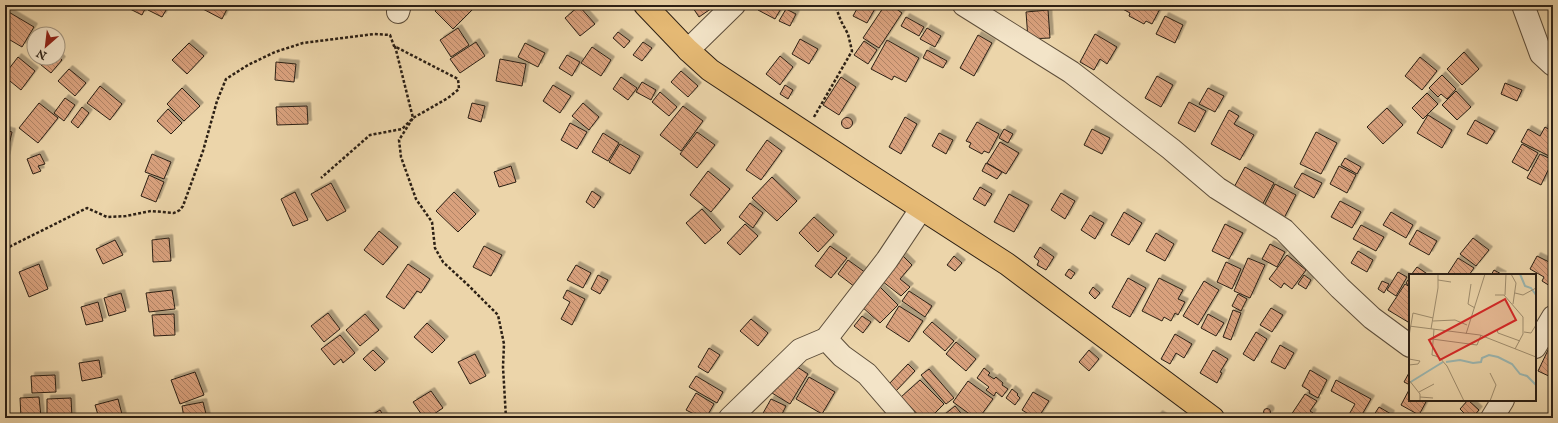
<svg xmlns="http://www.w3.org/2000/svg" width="1558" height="423" viewBox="0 0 1558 423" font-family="'IM FELL English',serif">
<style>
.building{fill:url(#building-back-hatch);stroke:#2c2015;filter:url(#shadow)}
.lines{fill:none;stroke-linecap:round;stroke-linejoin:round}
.minor-casing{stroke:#5c4d3a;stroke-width:24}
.major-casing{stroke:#2c2015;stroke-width:24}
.path{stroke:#2c2015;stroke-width:2.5;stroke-dasharray:3 2;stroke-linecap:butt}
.minor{stroke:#f3e4c8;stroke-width:22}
.major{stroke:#e6ba75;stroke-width:22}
.inset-river{fill:none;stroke:#9bb7b2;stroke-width:2}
.inset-road{fill:none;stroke:#9f8d6e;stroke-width:1}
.view{fill:#d62828;fill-opacity:0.15;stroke:#d62828;stroke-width:2}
.inset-edge{fill:none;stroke:#2c2015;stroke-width:2}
</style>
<defs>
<pattern id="building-back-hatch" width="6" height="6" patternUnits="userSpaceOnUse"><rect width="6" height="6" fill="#d9a17d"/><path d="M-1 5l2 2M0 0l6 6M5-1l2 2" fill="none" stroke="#b08365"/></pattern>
<filter id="shadow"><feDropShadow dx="3.5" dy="-3.5" stdDeviation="0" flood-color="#0004"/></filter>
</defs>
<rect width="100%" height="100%" fill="#ecd5aa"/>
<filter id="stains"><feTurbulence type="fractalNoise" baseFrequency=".005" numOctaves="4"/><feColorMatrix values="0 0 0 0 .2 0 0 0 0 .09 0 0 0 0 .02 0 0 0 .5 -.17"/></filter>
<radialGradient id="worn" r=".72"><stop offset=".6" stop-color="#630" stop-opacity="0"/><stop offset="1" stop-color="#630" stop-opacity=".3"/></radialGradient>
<g class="building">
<path d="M122 5H147L142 15Z"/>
<path d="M150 5H169L162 17 148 10Z"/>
<path d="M203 5H229L222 19 201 8Z"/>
<path d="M417 5H425L420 9Z"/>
<path d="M440 5H467L472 10 453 29 435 11Z"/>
<path d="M555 5H566L560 10Z"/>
<path d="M691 5H714L715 6 699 17Z"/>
<path d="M761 5H783L775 19 758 10Z"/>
<path d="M859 5H877L867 23 853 16Z"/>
<path d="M885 5H891L902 13 879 48 863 38Z"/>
<path d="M1120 5H1162L1152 24 1146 21 1144 24 1129 16 1130 13 1119 7Z"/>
<path d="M579 6 595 24 580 36 565 18Z"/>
<path d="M786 9 796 14 790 26 779 21Z"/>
<path d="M1048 10 1050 38 1028 39 1026 12Z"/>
<path d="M7 11 34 27 22 47 5 37V15Z"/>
<path d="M1165 16 1183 25 1175 43 1156 34Z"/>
<path d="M906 17 924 27 919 36 901 26Z"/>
<path d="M458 28 469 45 451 57 440 40Z"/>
<path d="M927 28 941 36 935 47 920 39Z"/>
<path d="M618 32 630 41 624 48 613 38Z"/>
<path d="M1095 34 1117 47 1107 64 1100 59 1094 70 1080 62Z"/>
<path d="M978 35 992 43 974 76 960 68Z"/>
<path d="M800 39 818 49 809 64 792 54Z"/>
<path d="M887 40 919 58 906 82 894 76 892 80 871 69Z"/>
<path d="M864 41 877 50 868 64 854 55Z"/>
<path d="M476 42 485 56 460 73 450 59Z"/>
<path d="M643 42 652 48 642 61 633 55Z"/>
<path d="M189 43 204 56 187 74 172 60Z"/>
<path d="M525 43 545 53 538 67 518 57Z"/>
<path d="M592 47 611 60 601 76 581 63Z"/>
<path d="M927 50 947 61 943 68 923 58Z"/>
<path d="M1464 52 1479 69 1462 85 1447 69Z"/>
<path d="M567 55 580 62 572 76 559 68Z"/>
<path d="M58 56 62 60 51 73 35 60 37 58H58Z"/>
<path d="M780 56 793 67 780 85 766 74Z"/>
<path d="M18 57 35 71 21 90 5 77V74Z"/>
<path d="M1420 57 1437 71 1422 90 1405 76Z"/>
<path d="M500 59 526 64 522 86 496 81Z"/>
<path d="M276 62 296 64 294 82 275 80Z"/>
<path d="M69 69 86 83 75 96 58 81Z"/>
<path d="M681 71 698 86 688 97 671 82Z"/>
<path d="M1442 75 1456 89 1447 99 1441 94 1438 97 1429 88Z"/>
<path d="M1157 76 1173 85 1161 107 1145 98Z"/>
<path d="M621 77 637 88 628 100 613 89Z"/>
<path d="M841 77 856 87 839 115 823 105Z"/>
<path d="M642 82 656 90 651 100 636 92Z"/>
<path d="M1505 83 1522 90 1517 101 1501 94Z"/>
<path d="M553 85 571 96 560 113 543 101Z"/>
<path d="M785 85 793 90 788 99 780 94Z"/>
<path d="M100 86 122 104 110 120 87 103Z"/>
<path d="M182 88 200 106 184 121 167 104Z"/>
<path d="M1208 88 1224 96 1215 112 1199 104Z"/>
<path d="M1456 91 1471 107 1457 120 1442 105Z"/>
<path d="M660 92 677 107 669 116 652 102Z"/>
<path d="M1427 93 1438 104 1423 119 1412 108Z"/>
<path d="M65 98 75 105 64 121 54 113Z"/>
<path d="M1189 102 1206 111 1195 132 1178 123Z"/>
<path d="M39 103 58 118 38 143 19 128Z"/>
<path d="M472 103 485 106 481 122 468 118Z"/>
<path d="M583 103 599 117 589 130 572 116Z"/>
<path d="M307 106 308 124 277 125 276 107Z"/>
<path d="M683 106 703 121 681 151 660 135Z"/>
<path d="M82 107 89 113 78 128 71 122Z"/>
<path d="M1387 108 1403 125 1383 144 1367 127Z"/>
<path d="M168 109 182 123 171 134 157 121Z"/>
<path d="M1229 110 1239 116 1234 124 1254 135 1240 160 1211 144Z"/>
<path d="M1428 115 1452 130 1442 148 1417 133Z"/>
<path d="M905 117 917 124 901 154 889 147Z"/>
<circle cx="847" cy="123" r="5.5"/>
<path d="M1475 120 1495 131 1487 144 1467 134Z"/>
<path d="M977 122 999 134 989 153 984 151 982 154 969 147 971 143 966 141Z"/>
<path d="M570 123 587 132 577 149 561 140Z"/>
<path d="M1545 127 1553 132V158L1521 142 1528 129 1540 136Z"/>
<path d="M1004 129 1013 134 1008 143 999 138Z"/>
<path d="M1092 129 1110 138 1102 154 1084 145Z"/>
<path d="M5 130 12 132 6 158H5Z"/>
<path d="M697 132 715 145 697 168 680 154Z"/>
<path d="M1316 132 1337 143 1321 174 1300 164Z"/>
<path d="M603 133 619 143 608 161 592 152Z"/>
<path d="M939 133 953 140 946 154 932 146Z"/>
<path d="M767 140 782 151 761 180 746 170Z"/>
<path d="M1000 142 1019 153 1006 174 987 163Z"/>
<path d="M620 144 640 156 630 174 609 162Z"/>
<path d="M1522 144 1538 153 1528 171 1512 162Z"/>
<path d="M40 154 45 164 38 166 41 171 33 174 27 159Z"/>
<path d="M152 154 171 162 164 179 145 172Z"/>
<path d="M1540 154 1553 160 1541 185 1527 178Z"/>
<path d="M1345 158 1361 167 1357 174 1341 165Z"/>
<path d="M986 163 1002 172 997 179 982 171Z"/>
<path d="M511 166 516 182 499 187 494 172Z"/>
<path d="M1339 166 1356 175 1347 193 1330 184Z"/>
<path d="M1245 167 1274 183 1261 207 1232 191Z"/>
<path d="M708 171 730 189 711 212 690 195Z"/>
<path d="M1302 173 1322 183 1314 198 1294 187Z"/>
<path d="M149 175 164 182 156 202 141 196Z"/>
<path d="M772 177 797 201 777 221 752 198Z"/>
<path d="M331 183 346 211 327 221 311 194Z"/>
<path d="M1275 184 1296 195 1283 220 1262 210Z"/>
<path d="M980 187 992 194 985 206 973 199Z"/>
<path d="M592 191 601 197 594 208 586 202Z"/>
<path d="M295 192 308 220 293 226 281 199Z"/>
<path d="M454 192 476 214 458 232 436 211Z"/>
<path d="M1061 193 1075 201 1065 219 1051 210Z"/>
<path d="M1009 194 1029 205 1014 232 994 222Z"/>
<path d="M1340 201 1361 212 1352 228 1331 217Z"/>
<path d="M750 203 763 213 753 228 739 217Z"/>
<path d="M702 209 721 230 705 244 686 223Z"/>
<path d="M1124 212 1142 223 1129 245 1111 235Z"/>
<path d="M1391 212 1413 225 1406 238 1383 225Z"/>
<path d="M1090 215 1104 223 1095 239 1081 230Z"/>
<path d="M814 217 834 235 818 252 799 233Z"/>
<path d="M745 224 758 236 740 255 727 243Z"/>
<path d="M1225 224 1243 233 1229 259 1212 251Z"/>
<path d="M1361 225 1384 237 1376 251 1353 239Z"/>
<path d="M1417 230 1437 241 1429 255 1409 244Z"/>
<path d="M379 231 398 247 383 265 364 250Z"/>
<path d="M1156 233 1174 244 1165 261 1146 251Z"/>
<path d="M169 238 171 261 153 262 152 240Z"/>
<path d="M1473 238 1489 250 1476 266 1460 254Z"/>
<path d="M115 240 123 255 103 264 96 249Z"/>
<path d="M1270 244 1285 252 1277 267 1262 259Z"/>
<path d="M484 246 502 255 491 276 473 267Z"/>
<path d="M830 246 847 258 831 278 815 266Z"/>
<path d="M1040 247 1054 257 1046 270 1037 265 1039 261 1034 257Z"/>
<path d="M1358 251 1373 260 1367 272 1351 263Z"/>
<path d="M1287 255 1306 270 1292 289 1284 283 1281 288 1269 279Z"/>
<path d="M903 256 912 265 900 279 910 287 901 296 882 281Z"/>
<path d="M954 256 962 263 955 271 947 265Z"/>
<path d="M1537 256 1553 264V280L1550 286 1542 281 1544 277 1530 269Z"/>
<path d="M1248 258 1265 265 1250 298 1234 291Z"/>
<path d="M1458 258 1474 268 1469 275H1447Z"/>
<path d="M848 260 866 273 855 287 838 274Z"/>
<path d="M1226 262 1241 269 1232 289 1217 282Z"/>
<path d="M39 264 48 289 29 297 19 272Z"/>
<path d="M408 264 430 279 421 293 417 291 404 309 386 297Z"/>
<path d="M576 265 591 273 583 288 567 280Z"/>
<path d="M1417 267 1429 275H1411Z"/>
<path d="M1069 269 1075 273 1071 279 1065 275Z"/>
<path d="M1494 270 1503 275H1491Z"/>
<path d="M1398 272 1407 277 1396 296 1387 290Z"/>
<path d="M598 275 608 280 600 294 591 289Z"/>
<path d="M1304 275 1311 280 1306 289 1298 284Z"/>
<path d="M1410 277V286L1406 283Z"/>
<path d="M1128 278 1146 288 1130 317 1112 307Z"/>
<path d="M1159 278 1183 290 1178 299 1185 302 1178 315 1175 313 1171 321 1164 317 1162 321 1142 311Z"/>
<path d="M1204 281 1219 290 1198 325 1183 316Z"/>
<path d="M1382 281 1389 284 1384 293 1378 289Z"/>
<path d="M1405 284 1410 287V319L1408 322 1388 310Z"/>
<path d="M880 287 898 305 880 323 861 306Z"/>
<path d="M1093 287 1100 293 1095 299 1089 293Z"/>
<path d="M172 290 175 309 149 312 146 293Z"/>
<path d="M567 290 585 299 572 325 561 319 570 302 563 298Z"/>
<path d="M909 291 932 306 925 317 902 301Z"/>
<path d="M121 293 126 311 109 316 104 298Z"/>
<path d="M1238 294 1247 299 1241 311 1232 306Z"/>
<path d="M98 302 103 321 86 325 81 307Z"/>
<path d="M899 306 923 321 909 342 886 327Z"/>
<path d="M1271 308 1283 315 1272 332 1260 325Z"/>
<path d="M1233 310 1241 313 1231 340 1223 337Z"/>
<path d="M328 313 340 329 324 342 311 326Z"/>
<path d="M174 314 175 335 154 336 152 315Z"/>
<path d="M365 314 379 330 360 346 346 330Z"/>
<path d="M1208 314 1224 323 1216 336 1201 328Z"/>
<path d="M862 316 871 322 863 333 854 326Z"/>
<path d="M751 319 768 333 758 346 740 331Z"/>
<path d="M932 322 954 341 945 351 923 332Z"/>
<path d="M427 323 445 340 432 353 414 337Z"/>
<path d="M1256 332 1267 339 1254 361 1243 354Z"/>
<path d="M1175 334 1192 344 1184 358 1176 353 1170 364 1161 359Z"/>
<path d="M340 335 355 353 343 363 341 359 334 365 321 349Z"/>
<path d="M956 342 976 359 966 371 946 354Z"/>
<path d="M1280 345 1294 353 1285 369 1271 362Z"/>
<path d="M709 348 720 355 708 373 698 367Z"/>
<path d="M1549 348 1553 350V378L1538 371Z"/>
<path d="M373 350 385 362 375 371 363 359Z"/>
<path d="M1089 350 1099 359 1089 371 1079 362Z"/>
<path d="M1213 350 1228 359 1220 372 1222 373 1217 383 1200 373Z"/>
<path d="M475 354 486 376 470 384 458 362Z"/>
<path d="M99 360 102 377 82 381 79 363Z"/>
<path d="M791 363 808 374 790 404 772 393Z"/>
<path d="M908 364 915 371 895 392 888 385Z"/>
<path d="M984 368 990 373 988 375 994 379 996 377 1003 383 1002 385 1008 389 1002 397 996 392 994 396 986 390 989 387 977 378Z"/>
<path d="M929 369 954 398 946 404 921 375Z"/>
<path d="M1310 370 1327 380 1318 398 1309 393 1310 391 1302 386Z"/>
<path d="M1410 371V385L1404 382Z"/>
<path d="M195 372 204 395 180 404 171 380Z"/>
<path d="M55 375 56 392 32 393 31 376Z"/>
<path d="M696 376 723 392 717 403 689 387Z"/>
<path d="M809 377 835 392 822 414 796 399Z"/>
<path d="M920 380 944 404 930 418H921L901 397Z"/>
<path d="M1336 380 1371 399 1360 418H1347L1355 404 1331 391Z"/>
<path d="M968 381 993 399 979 418H975L953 402Z"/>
<path d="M1410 388V400H1427L1419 415 1401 405Z"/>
<path d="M1012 389 1018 394 1017 395 1020 398 1015 405 1006 398Z"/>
<path d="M431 391 443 408 428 418H424L413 402Z"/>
<path d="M1033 392 1049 401 1038 418H1035L1022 410Z"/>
<path d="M696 393 714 404 706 418 695 413 694 414 686 410Z"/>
<path d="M1305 394 1317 401 1310 411 1313 413 1310 418H1289Z"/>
<path d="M39 397 41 417 21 418 20 398Z"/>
<path d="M71 398 72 418H47V399Z"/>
<path d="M118 399 123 418H99L95 405Z"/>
<path d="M771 399 786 406 780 418H767L762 415Z"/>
<path d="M1468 400 1479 410 1472 418H1469L1460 409Z"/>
<path d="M203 402 207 418H184L182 406Z"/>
<path d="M955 406 965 418H940Z"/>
<path d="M1379 407 1391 414 1389 418H1372Z"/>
<circle cx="1267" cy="412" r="3.5"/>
<path d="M380 410 385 418H367Z"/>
<path d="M1159 414 1165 418H1156Z"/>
</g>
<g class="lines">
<defs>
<g id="minor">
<path d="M964 5 1071 72 1171 149 1217 188 1284 230 1340 288 1372 318 1410 346"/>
<path d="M1523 5 1541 54 1553 65"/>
<path d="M398 12 400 5"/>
<path d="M688 50 734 5"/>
<path d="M826 339 842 356 867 374 905 418"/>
<path d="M1535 347 1553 317"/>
<path d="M730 418 800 350 826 339 887 260 921 209"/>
<path d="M1492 418 1503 400"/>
</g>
<path id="major" d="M645 5 688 50 710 70 863 171 1007 264 1213 418"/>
</defs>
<use href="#minor" class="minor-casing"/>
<use href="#major" class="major-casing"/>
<g class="path">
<path d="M395 46 413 118 399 140 401 157 416 199 432 222 435 248 443 262 468 285 498 315 504 344 503 367 506 418"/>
<path d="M814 117 852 51 848 34 841 21 835 5"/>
<path d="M5 249 87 208 107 217 126 216 151 211 174 213 180 210 183 206 203 151 217 101 226 79 248 65 275 52 303 43 374 34 390 35 394 46 458 79 459 89 448 98 413 118 402 129 370 135 321 178"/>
</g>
<use href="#minor" class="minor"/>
<use href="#major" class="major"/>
</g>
<g transform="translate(1409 274)">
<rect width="127" height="127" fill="#ecd5aa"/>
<path class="inset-river" d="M111 0 116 12 122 14 127 21M37 88 51 86 64 89 72 88 73 84 80 81 89 83 103 90 111 100 118 102 127 111M0 109 34 88"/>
<path class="inset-road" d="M102 0 107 9 104 30M29 6 42 8M62 10 59 30 66 34M106 19 114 21 127 14M86 21H95L114 43V60L106 75M96 21 97 0M24 47 46 46 58 51M0 52 71 61 127 83M22 55 29 14V0M25 55 23 81 30 83 38 92 55 127M88 56 89 59 111 67M115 58 122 59 127 51M57 60 76 0M0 62 4 39 24 44M23 65 68 71 72 61M0 85 11 87 9 90 0 91M81 99 87 111 81 127M0 106 11 120V127M10 118 25 110M11 123 24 124"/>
<path class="view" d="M96 25 107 46 31 86 20 66Z"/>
<rect width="127" height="127" class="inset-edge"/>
</g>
<rect width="1558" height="423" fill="none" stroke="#ecd5aa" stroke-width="20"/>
<rect x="6" y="6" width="1546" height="411" fill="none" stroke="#2c2015" stroke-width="2"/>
<rect x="10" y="10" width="1538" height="403" fill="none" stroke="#2c2015"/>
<g transform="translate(46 46) rotate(208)"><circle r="19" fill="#f3e4c8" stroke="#a39680"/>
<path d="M0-3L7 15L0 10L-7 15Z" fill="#8f2418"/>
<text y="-6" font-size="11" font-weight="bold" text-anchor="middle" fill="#2c2015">N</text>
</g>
<rect width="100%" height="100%" filter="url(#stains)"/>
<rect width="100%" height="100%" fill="url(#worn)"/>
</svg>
